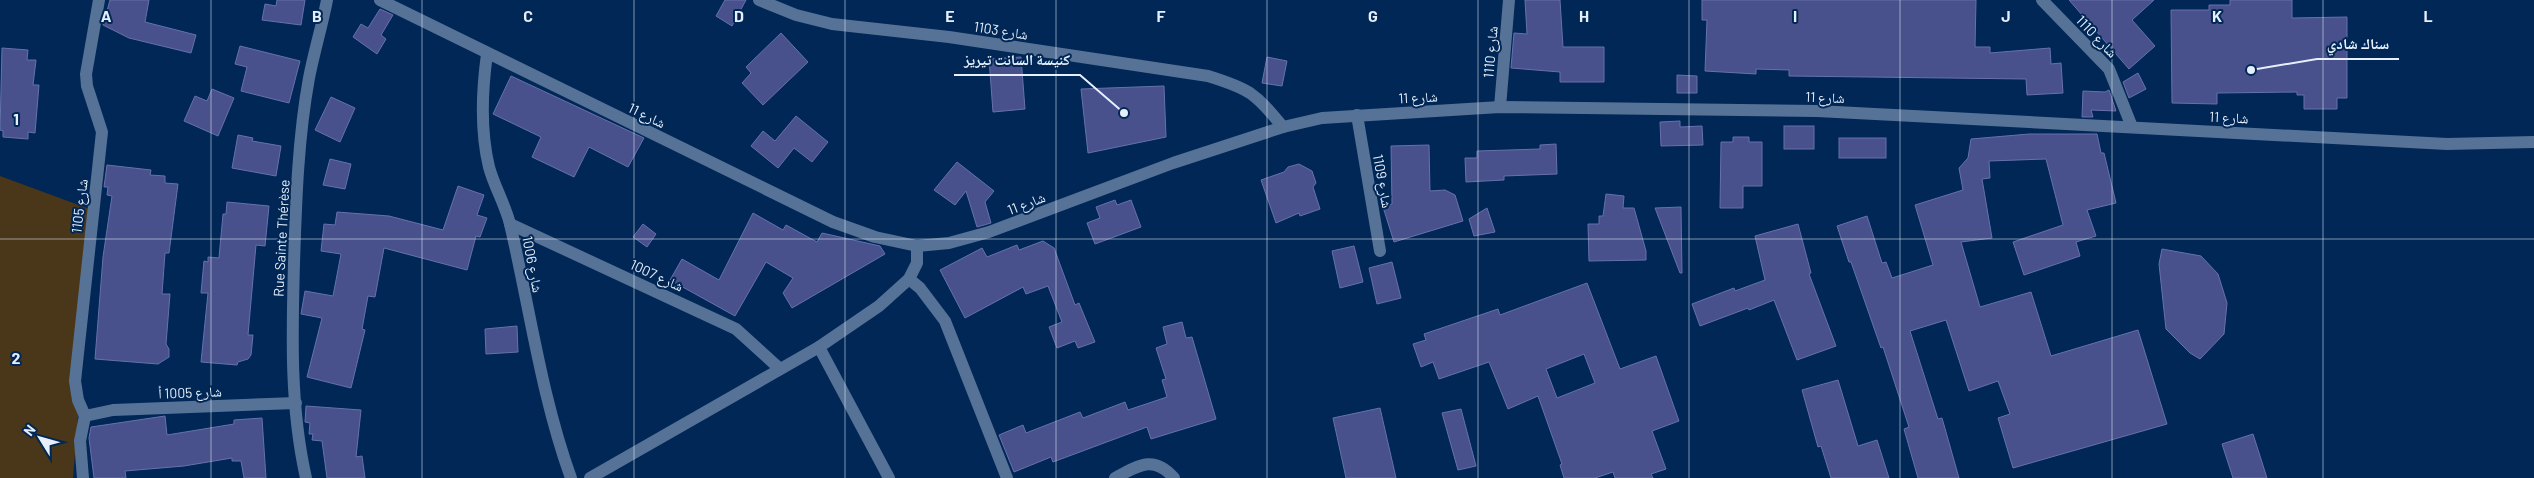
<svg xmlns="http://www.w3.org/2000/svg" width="2534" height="478" viewBox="0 0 2534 478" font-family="Barlow,'Noto Naskh Arabic',sans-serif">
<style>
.green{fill:#4a3618}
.building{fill:#48518b;stroke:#6671ad;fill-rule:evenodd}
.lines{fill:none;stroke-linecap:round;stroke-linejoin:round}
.minor{stroke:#567297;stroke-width:12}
.grid{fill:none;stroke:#e6effb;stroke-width:1;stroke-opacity:0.55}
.labels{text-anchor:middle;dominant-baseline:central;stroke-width:4;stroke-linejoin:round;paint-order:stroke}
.street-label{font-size:14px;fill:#e6effb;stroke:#002755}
.grid-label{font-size:16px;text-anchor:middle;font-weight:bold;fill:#e6effb;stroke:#002755;stroke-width:4;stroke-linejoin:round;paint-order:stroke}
.leader{fill:none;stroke:#e6effb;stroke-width:2}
.callout-dot{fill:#e6effb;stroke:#002755;stroke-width:2}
.callout-label{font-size:15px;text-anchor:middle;font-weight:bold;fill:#e6effb;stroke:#002755;stroke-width:4;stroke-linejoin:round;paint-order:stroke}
</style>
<rect width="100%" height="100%" fill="#002755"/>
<path class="green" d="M0 176 95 211 73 478H0Z"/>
<g class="building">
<path d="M110 0H149L145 22 196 35 191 53 129 38 103 25Z"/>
<path d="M277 0H305L301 25 262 20 265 4 276 6Z"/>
<path d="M725 0H746L732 26 716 16Z"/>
<path d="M1525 0H1560L1563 47H1604V82H1560V72L1511 68 1514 33 1527 34Z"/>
<path d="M1702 0H1976L1975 47H1990V53L2050 48 2051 64 2061 63 2063 93 2027 95 2026 79 1789 76V70L1756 69V74L1705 71 1707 20H1702Z"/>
<path d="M2069 0H2154L2132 20 2155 46 2129 69Z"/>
<path d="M2230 0H2292V18L2347 17V98H2337V109H2304V95H2297V92L2217 93V104L2172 103 2171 10H2209V5H2230Z"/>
<path d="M380 9 393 15 381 35 386 39 377 54 353 37 361 24 368 28Z"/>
<path d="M781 33 808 62 763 105 742 83 751 73 746 67Z"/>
<path d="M240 46 300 61 289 103 241 91 247 67 235 64Z"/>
<path d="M2 48 28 50 27 60H36L33 85H39L35 133 28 132V139L3 137V131L0 130Z"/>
<path d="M1021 57 1025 109 993 112 989 59Z"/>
<path d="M1267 57 1287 61 1282 86 1262 83Z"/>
<path d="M2138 73 2146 89 2129 98 2123 82Z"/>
<path d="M1677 75 1697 76V93H1677Z"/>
<path d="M511 76 644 138 628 167 589 147 574 177 532 157 541 137 493 114Z"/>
<path d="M1164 86 1166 137 1088 153 1081 89Z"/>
<path d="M212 89 234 98 218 136 184 121 195 96 207 101Z"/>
<path d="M2109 90 2116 111 2091 110 2093 117H2082L2083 91 2105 92Z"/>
<path d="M331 97 355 108 340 142 315 130Z"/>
<path d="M796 116 828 142 812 162 794 148 778 168 751 146 763 131 775 141Z"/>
<path d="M1680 121V127L1702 126 1703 145 1661 146 1660 122Z"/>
<rect x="1784" y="126" width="30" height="23"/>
<path d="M2029 134H2097L2101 153H2104L2116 203 2087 210 2096 236 2076 242 2080 256 2024 275 2013 242 2063 225 2046 159 1989 161 1990 178 1982 179 1992 238 1961 242 1980 307 2031 292 2051 356 2138 330 2167 424 2013 468 1998 418 2010 414 1998 381 1969 391 1946 320 1910 331 1938 419 1942 418 1959 478H1918L1904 429 1909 427 1883 347 1881 348 1851 262H1849L1837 226 1867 216 1882 263 1886 262 1892 278 1933 265 1915 205 1963 190 1959 168 1968 158 1971 139Z"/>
<path d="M238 135 253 138 252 141 281 146 276 176 232 168Z"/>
<path d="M1733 137H1749V142H1762V186H1743V208H1720L1721 142H1733Z"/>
<rect x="1839" y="138" width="47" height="20"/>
<path d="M1556 144 1557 174 1504 176V180L1466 182 1465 158H1477V151L1540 149V145Z"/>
<path d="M1429 145 1430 191 1445 190 1455 195 1463 221 1394 242 1383 207 1392 204 1391 146Z"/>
<path d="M330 159 351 164 345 189 323 185Z"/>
<path d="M957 162 994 191 985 202 991 223 977 227 966 191 955 205 934 190Z"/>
<path d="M1299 164 1312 171 1316 183 1313 187 1320 209 1300 216 1299 213 1276 223 1261 180 1284 172 1288 167Z"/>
<path d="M107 165 151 170 150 175 165 176V183L178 184 169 253H165L162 294H170L166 344 169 349V357L158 364 95 359 103 257 112 196 107 195 108 187H104Z"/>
<path d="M458 186 484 195 477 215 487 218 480 237 476 236 467 270 384 248 375 297 368 296 362 329 365 330 351 388 307 377 322 318 301 314 305 291 333 296 341 254 321 251 324 224 335 225 337 212 389 216 443 230Z"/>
<path d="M1606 194 1624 196 1623 208H1634L1646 251V260L1589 261 1588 224H1599V216H1603Z"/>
<path d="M1115 200 1117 205 1131 200 1141 227 1095 244 1087 223 1100 218 1096 207Z"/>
<path d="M227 202 269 206 265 246 256 245 248 335H253L251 355 248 359 238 362 237 365 201 362 208 293H201L204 261 208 262V257L219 258 223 214H226Z"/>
<path d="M1681 207 1682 273H1680L1655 208Z"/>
<path d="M1487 208 1495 232 1474 236 1469 219Z"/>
<path d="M753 213 783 230 786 225 817 242 822 233 880 246 885 254 792 308 783 293 793 278 766 262 735 316 670 280 682 259 719 280Z"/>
<path d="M643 224 656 234 647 247 633 237Z"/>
<path d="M1798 224 1811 273 1809 274 1836 346 1797 360 1774 300 1749 310 1748 308 1700 326 1692 304 1734 288 1735 291 1765 280 1755 236Z"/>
<path d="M1043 241 1054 248 1075 305 1079 303 1095 342 1078 348 1075 341 1057 348 1049 327 1062 322 1048 286 1026 294 1023 287 965 318 940 270 982 248 987 257 1017 245 1019 250Z"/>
<path d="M1354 246 1363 282 1340 288 1332 251Z"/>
<path d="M2162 249 2201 256 2218 274 2227 303 2224 334 2200 359 2190 353 2166 329 2159 264Z"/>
<path d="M1392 262 1401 298 1377 304 1369 268Z"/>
<path d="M1587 283 1620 369 1656 356 1679 421 1652 431 1666 469 1651 474 1653 478H1615L1613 472 1595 478H1564L1560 465 1562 464 1538 396 1508 409 1489 362 1439 379 1433 362 1421 367 1413 344 1426 340 1424 334 1498 309 1500 315ZM1584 354 1595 383 1557 398 1546 369Z"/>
<path d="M1182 322 1186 338 1192 337 1216 419 1151 439 1147 427 1053 462 1051 457 1014 472 999 435 1023 425 1026 433 1080 412 1083 418 1125 402 1128 410 1167 397 1162 380 1166 379 1156 348 1167 344 1163 327Z"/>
<path d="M517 326 518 352 486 354 485 329Z"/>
<path d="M1838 380 1858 446 1877 440 1889 478H1831L1821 446 1818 447 1802 390Z"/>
<path d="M306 406 361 410 356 457 362 456 365 478H327L322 441 312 440 313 434H309L310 423 305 422Z"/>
<path d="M1380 408 1396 478H1346L1333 418Z"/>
<path d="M1461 409 1476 466 1458 470 1442 413Z"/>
<path d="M165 416 167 435 234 424V420L262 418 266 478H244L241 461H232V458L184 466 125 471 126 478H94L89 438 91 427Z"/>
<path d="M2253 434 2267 478H2233L2222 444Z"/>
</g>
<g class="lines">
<g class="minor">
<path d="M380 0 833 222 875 237 917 246 949 243 989 232 1173 163 1283 127 1322 118 1500 107 1817 111 2447 144 2534 142"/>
<path d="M759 0 796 15 832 24 949 37 1208 76C1250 89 1255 93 1283 127"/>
<path d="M2042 0 2109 69 2132 127"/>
<path d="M487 54C482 90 480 130 489 167 494 186 505 204 510 224 530 309 541 395 571 478"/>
<path d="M1500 107 1509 0"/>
<path d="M1357 115 1380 251"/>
<path d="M510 224 736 329 780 369"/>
<path d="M909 279 920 288 945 321 1007 478"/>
<path d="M819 347 889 478"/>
<path d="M85 416 78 400 75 381 102 132 87 86 86 74 99 0"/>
<path d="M85 416 113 410 296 403"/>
<path d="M83 478 80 441 85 416"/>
<path d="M306 478C290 407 292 335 294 263 296 201 298 138 309 78 314 52 322 26 327 0"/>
<path d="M590 478 819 347 879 306 909 279 917 263V246"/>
<path d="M1115 478C1139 465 1154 455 1174 478"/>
</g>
</g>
<path class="grid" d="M211 0V478M422 0V478M634 0V478M845 0V478M1056 0V478M1267 0V478M1478 0V478M1689 0V478M1900 0V478M2112 0V478M2323 0V478M0 239H2534"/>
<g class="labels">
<g class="street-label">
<text transform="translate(1001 30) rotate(9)">شارع 1103</text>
<text transform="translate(2097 36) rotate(46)">شارع 1110</text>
<text transform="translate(1490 52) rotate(-85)">شارع 1110</text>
<text transform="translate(1418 97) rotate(-3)">شارع 11</text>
<text transform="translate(1825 97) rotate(2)">شارع 11</text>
<text transform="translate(647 115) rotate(26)">شارع 11</text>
<text transform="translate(2229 117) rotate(3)">شارع 11</text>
<text transform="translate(1383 181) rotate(80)">شارع 1109</text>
<text transform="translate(1026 203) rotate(-21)">شارع 11</text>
<text transform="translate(79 206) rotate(-83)">شارع 1105</text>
<text transform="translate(281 238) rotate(-87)">Rue Sainte Thérèse</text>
<text transform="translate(533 264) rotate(79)">شارع 1006</text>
<text transform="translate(657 275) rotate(25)">شارع 1007</text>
<text transform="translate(190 392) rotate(-2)">شارع 1005 أ</text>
</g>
</g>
<g class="grid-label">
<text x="106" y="22">A</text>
<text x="317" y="22">B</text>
<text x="528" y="22">C</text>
<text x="739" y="22">D</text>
<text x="950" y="22">E</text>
<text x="1161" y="22">F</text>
<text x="1373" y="22">G</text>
<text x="1584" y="22">H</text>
<text x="1795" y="22">I</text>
<text x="2006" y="22">J</text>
<text x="2217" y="22">K</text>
<text x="2428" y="22">L</text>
<text x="16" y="125">1</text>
<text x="16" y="364">2</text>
</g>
<path class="leader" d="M2251 70L2317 59H2399M1124 113L1080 75H954"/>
<g class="callout-dot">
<circle cx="2251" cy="70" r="5"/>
<circle cx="1124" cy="113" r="5"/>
</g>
<g class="callout-label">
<text x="2358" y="49">سناك شادي</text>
<text x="1017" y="65">كنيسة السانت تيريز</text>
</g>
<g transform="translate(40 438) rotate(307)" stroke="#002755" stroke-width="4" paint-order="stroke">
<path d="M0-4L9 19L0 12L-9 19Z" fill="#e6effb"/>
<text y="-8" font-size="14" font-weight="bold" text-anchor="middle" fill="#e6effb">N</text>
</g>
</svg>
